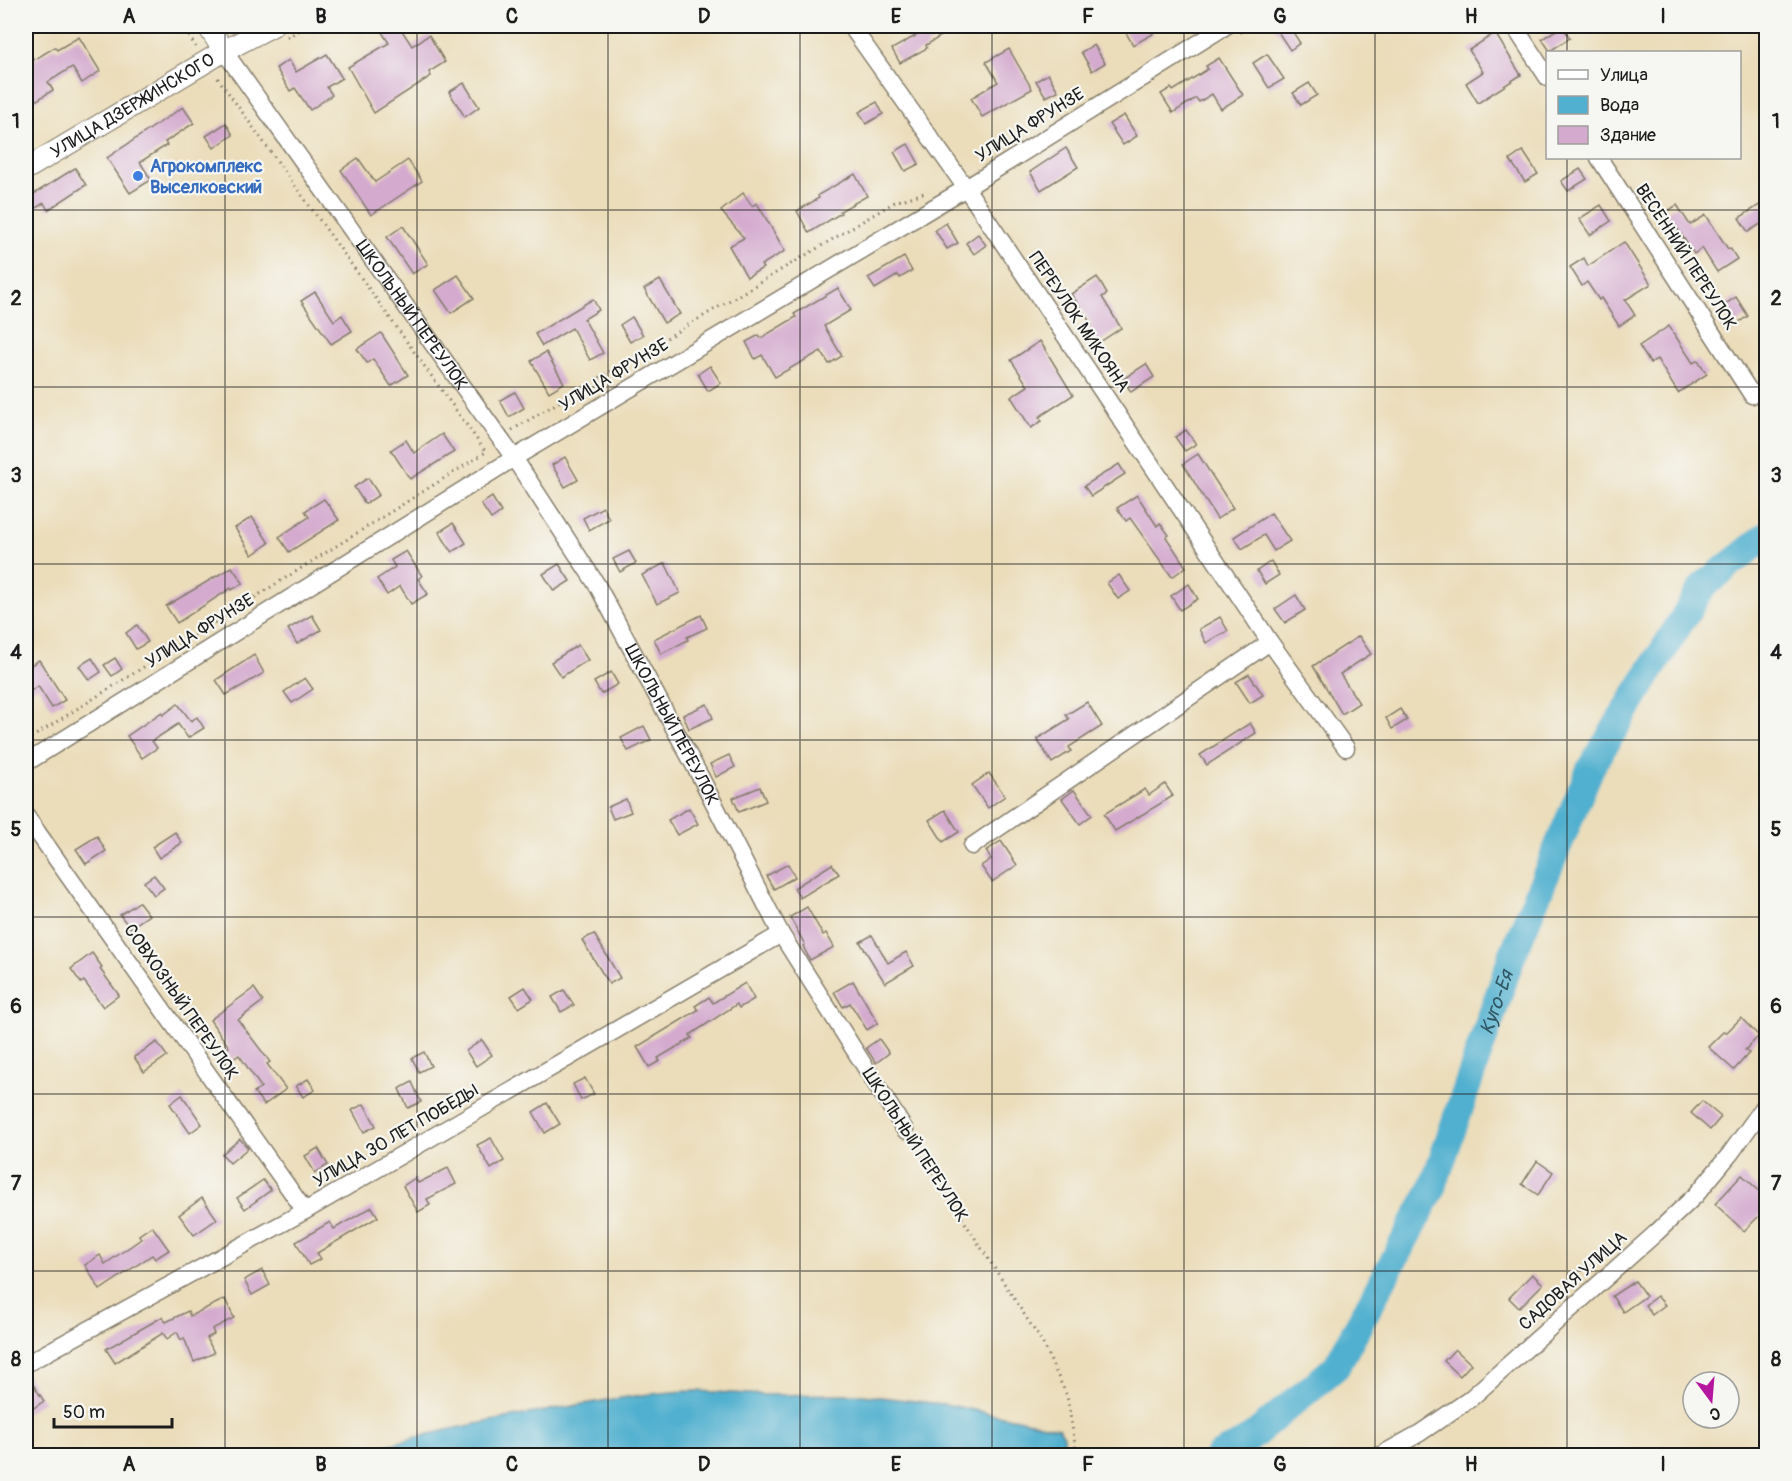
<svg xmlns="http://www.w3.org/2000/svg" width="1792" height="1481" viewBox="0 0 1792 1481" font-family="Pangolin,sans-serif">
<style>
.water{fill:#51b0cf;stroke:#366676;stroke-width:1.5}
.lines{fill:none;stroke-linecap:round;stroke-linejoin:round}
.river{stroke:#51b0cf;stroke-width:28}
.building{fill:#d4abcf}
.minor-casing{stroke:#847c6b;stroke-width:19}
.tertiary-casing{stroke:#847c6b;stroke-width:23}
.path{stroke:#847c6b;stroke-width:3;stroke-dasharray:1.5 4.5;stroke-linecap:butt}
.minor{stroke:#fff;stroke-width:16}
.tertiary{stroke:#fff;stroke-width:21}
.grid{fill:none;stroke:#1c1c1c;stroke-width:1.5;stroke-opacity:0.55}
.shop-dot{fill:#3f7fe0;stroke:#f6f6f2;stroke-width:2}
.labels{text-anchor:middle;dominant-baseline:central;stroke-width:4.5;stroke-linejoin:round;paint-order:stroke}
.street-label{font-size:18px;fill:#1c1c1c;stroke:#f6f6f2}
.shop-label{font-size:18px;font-weight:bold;fill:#366cbe;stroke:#f6f6f2;text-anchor:start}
.water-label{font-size:20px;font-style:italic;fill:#315764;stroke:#f6f6f2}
.neatline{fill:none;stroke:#1c1c1c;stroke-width:2}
.grid-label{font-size:20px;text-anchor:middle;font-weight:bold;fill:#1c1c1c}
</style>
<rect width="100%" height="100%" fill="#f6f6f2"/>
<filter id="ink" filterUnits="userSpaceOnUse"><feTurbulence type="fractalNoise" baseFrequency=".0167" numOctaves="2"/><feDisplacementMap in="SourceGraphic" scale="12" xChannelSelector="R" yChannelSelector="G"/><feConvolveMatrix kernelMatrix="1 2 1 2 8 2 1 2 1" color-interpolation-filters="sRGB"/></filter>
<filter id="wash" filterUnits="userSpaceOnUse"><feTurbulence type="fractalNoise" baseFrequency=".008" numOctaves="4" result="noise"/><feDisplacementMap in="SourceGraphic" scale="24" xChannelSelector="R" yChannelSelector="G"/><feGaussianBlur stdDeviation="1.35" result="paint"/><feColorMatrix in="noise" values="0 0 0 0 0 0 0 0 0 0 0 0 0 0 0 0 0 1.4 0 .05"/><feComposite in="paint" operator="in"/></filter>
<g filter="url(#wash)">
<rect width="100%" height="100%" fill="#ebddba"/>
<path class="water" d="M696 1391 766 1395 854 1394 950 1405 1059 1428 1064 1436 1065 1455H357C421 1433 479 1423 545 1411 595 1402 645 1392 696 1391Z"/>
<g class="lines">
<path class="river" id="s1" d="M1218 1456 1247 1441 1336 1367 1432 1189 1512 956 1591 767 1703 586 1766 536"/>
</g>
<g id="blocks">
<g class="building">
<path d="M378 26H399L412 46 429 35 445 62 429 72 431 76 374 113 348 67 389 43Z"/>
<path d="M933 26H958L926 45 927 48 900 63 892 49Z"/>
<path d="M1122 26H1149L1153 34 1133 45Z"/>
<path d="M1274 26H1289L1300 43 1290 50Z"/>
<path d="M1562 26 1570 38 1550 51 1542 39Z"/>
<path d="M1495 33 1521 75 1478 103 1466 83 1483 72 1469 50Z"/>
<path d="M79 37 100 71 82 83 72 67 48 82 53 90 26 107V46L34 60 55 47 57 50Z"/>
<path d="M1094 45 1105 63 1092 71 1081 52Z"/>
<path d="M1009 49 1032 89 982 117 971 98 998 82 986 62Z"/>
<path d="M327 54 342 78 327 87 332 95 310 110 295 88 290 91 276 68 289 60 296 72Z"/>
<path d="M1267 54 1284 79 1269 88 1253 63Z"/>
<path d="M1219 58 1243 95 1221 109 1212 94 1199 102 1196 98 1173 113 1161 94 1171 88 1173 91 1208 69 1206 66Z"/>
<path d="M1048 74 1058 91 1046 97 1036 81Z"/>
<path d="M464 83 479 107 465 117 449 92Z"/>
<path d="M1309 83 1317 95 1301 105 1293 93Z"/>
<path d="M877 102 883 114 866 124 859 112Z"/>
<path d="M183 107 194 123 165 142 167 145 140 162 151 180 130 193 107 158Z"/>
<path d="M1124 115 1137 136 1123 145 1109 124Z"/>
<path d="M226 123 233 135 214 148 206 136Z"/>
<path d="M908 144 919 164 905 171 894 152Z"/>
<path d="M1066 148 1078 167 1041 190 1030 172Z"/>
<path d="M1523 151 1538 174 1525 182 1510 160Z"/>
<path d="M358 158 375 182 408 160 422 181 371 215 341 170Z"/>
<path d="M75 168 86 185 48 210 44 203 26 214V199Z"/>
<path d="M1580 169 1587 179 1568 191 1561 181Z"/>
<path d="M855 174 867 196 840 211 841 213 809 233 797 211 819 198 818 195Z"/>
<path d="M743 193 752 206 757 203 785 251 761 265 763 268 747 277 729 246 744 238 721 211Z"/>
<path d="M1761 204 1767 213V220L1748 232 1739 218Z"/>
<path d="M1601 205 1611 221 1590 235 1579 219Z"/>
<path d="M1677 205 1690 225 1706 215 1728 249 1730 248 1737 259 1717 272 1702 248 1694 254 1675 225 1668 229 1660 216Z"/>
<path d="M946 223 958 243 947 249 935 230Z"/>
<path d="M403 226 428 264 412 274 387 237Z"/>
<path d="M978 234 986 245 974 254 966 243Z"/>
<path d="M1624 242 1651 284 1625 300 1635 315 1619 326 1601 298 1599 300 1587 282 1582 286 1570 267 1584 258 1588 266Z"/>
<path d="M904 257 912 271 900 278 898 275 875 289 868 278Z"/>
<path d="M458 275 474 298 451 313 435 290Z"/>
<path d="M1097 277 1107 294 1102 297 1121 328 1097 344 1087 328 1092 325 1071 294Z"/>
<path d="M660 280 680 314 664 323 644 289Z"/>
<path d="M838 288 851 310 824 326 842 356 829 364 821 351 775 377 762 355 755 359 746 342 759 335 761 338 796 317 794 314Z"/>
<path d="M315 292 334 321 342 315 352 331 331 344 301 301Z"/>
<path d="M1736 297 1748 316 1736 324 1724 305Z"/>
<path d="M593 299 599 310 584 319 603 353 590 360 572 328 542 346 535 334Z"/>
<path d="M632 317 643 335 630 342 620 325Z"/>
<path d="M1669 326 1693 363 1698 360 1707 374 1678 393 1657 359 1650 363 1639 346Z"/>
<path d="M381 333 408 375 391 386 373 359 367 363 357 349Z"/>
<path d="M1040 341 1073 395 1039 417 1042 421 1031 428 1011 397 1028 386 1011 360Z"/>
<path d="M546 352 564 383 549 392 531 361Z"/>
<path d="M1146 364 1154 377 1131 392 1123 379Z"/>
<path d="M710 366 721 383 708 391 698 374Z"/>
<path d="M515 392 524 408 509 417 500 400Z"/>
<path d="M1186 430 1196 444 1185 451 1175 437Z"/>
<path d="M442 434 454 452 410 479 391 450 406 440 414 453Z"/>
<path d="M1198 454 1233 508 1217 519 1183 464Z"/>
<path d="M565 457 578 480 565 487 552 465Z"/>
<path d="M1119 464 1125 474 1091 496 1084 486Z"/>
<path d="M368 478 379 495 365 504 354 487Z"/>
<path d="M1137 495 1157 526 1160 523 1169 535 1166 537 1186 567 1172 577 1130 518 1126 521 1117 508Z"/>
<path d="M492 497 501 512 491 519 481 504Z"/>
<path d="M324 499 339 520 289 552 279 537 309 517 305 511Z"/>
<path d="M603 507 609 519 589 530 583 518Z"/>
<path d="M1271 513 1290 541 1274 551 1264 535 1242 549 1234 537Z"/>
<path d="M252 517 269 543 252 555 235 528Z"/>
<path d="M453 523 466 543 452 552 439 532Z"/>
<path d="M406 551 422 576 418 579 428 594 411 604 400 586 387 595 377 579 395 567 391 560Z"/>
<path d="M629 551 636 563 620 572 613 559Z"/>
<path d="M1271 561 1279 575 1265 584 1257 571Z"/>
<path d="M665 563 680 593 657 604 642 575Z"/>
<path d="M559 564 570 581 554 591 543 574Z"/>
<path d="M232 567 243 583 232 590 231 588 177 623 166 606Z"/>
<path d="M1119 575 1130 591 1118 599 1107 583Z"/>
<path d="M1189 584 1198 599 1180 610 1171 596Z"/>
<path d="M1296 595 1305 610 1285 623 1275 609Z"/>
<path d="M312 615 321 630 297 644 288 629Z"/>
<path d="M701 615 707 628 687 637 688 640 661 654 654 639Z"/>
<path d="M1220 617 1228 631 1206 643 1199 629Z"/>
<path d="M137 625 148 642 136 649 126 633Z"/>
<path d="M1359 636 1371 654 1340 674 1359 703 1342 714 1313 666Z"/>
<path d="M578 645 588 660 561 677 551 662Z"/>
<path d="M254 655 264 673 226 695 216 680Z"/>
<path d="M92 658 101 672 89 680 79 666Z"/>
<path d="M115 658 122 669 112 676 104 665Z"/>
<path d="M39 660 65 700 52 708 38 686 26 694V668Z"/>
<path d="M611 672 618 684 601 694 594 682Z"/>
<path d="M1249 674 1263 695 1250 703 1236 682Z"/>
<path d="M305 678 313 689 292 703 284 692Z"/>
<path d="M1087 702 1102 726 1069 747 1071 751 1052 763 1037 739 1069 719 1066 715Z"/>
<path d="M178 704 191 721 197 717 204 728 188 738 178 724 152 741 157 748 142 758 127 736 162 712 163 715Z"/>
<path d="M707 704 713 718 689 729 683 715Z"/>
<path d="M1400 709 1407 720 1392 729 1386 718Z"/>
<path d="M1250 723 1256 733 1207 765 1200 755Z"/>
<path d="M644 726 651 740 628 751 621 738Z"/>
<path d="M729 755 735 767 716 777 710 764Z"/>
<path d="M989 773 1005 796 988 808 972 785Z"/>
<path d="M1165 784 1173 796 1115 831 1104 814 1145 789 1149 795Z"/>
<path d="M760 787 766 801 739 812 733 798Z"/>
<path d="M1074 790 1092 815 1080 824 1062 799Z"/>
<path d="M626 799 631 812 613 819 608 807Z"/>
<path d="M689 808 698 824 677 835 668 820Z"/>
<path d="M945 810 959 832 943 842 929 820Z"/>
<path d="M175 832 182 843 159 858 152 847Z"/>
<path d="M97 836 106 851 86 864 76 849Z"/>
<path d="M1001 841 1017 865 992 882 981 866 991 859 986 851Z"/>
<path d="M788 864 795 877 774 889 766 876Z"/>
<path d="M832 864 839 874 800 898 794 888Z"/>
<path d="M154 875 164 888 154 895 144 882Z"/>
<path d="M139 902 149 915 130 928 120 915Z"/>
<path d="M807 907 823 935 826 933 834 947 810 960 803 946 805 945 790 917Z"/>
<path d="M594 934 620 978 609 984 582 940Z"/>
<path d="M872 935 888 963 906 952 914 966 885 983 860 942Z"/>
<path d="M92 953 102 967 100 969 119 995 103 1007 84 981 81 983 71 969Z"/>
<path d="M853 981 878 1023 867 1030 850 1003 843 1007 834 992Z"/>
<path d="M745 983 754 999 739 1008 737 1004 690 1035 692 1038 658 1058 660 1061 649 1067 637 1047 698 1010 695 1006 709 997 713 1003Z"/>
<path d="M525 987 533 999 519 1008 511 996Z"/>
<path d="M254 988 263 1001 238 1020 270 1062 267 1064 286 1089 264 1105 254 1092 261 1087 239 1055 232 1060 225 1050 229 1047 210 1020Z"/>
<path d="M564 990 574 1005 561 1012 552 997Z"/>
<path d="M1741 1018 1759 1036 1745 1050 1749 1053 1734 1070 1708 1047 1724 1031 1726 1033Z"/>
<path d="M879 1039 889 1053 876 1063 866 1048Z"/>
<path d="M482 1040 492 1055 476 1066 466 1051Z"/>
<path d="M157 1042 167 1056 144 1072 134 1057Z"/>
<path d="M424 1052 431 1066 419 1072 412 1058Z"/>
<path d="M585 1078 594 1094 581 1100 573 1084Z"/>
<path d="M308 1079 315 1090 303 1097 296 1086Z"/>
<path d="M412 1082 421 1102 408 1108 399 1089Z"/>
<path d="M182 1095 202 1124 190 1133 170 1104Z"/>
<path d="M1702 1101 1721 1117 1710 1130 1691 1113Z"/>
<path d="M547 1103 560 1124 545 1133 533 1112Z"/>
<path d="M364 1104 376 1126 364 1132 352 1110Z"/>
<path d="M491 1138 504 1161 491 1169 477 1145Z"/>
<path d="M240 1139 248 1148 230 1163 222 1154Z"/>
<path d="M318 1148 328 1165 315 1173 305 1156Z"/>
<path d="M1537 1161 1553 1172 1538 1195 1522 1184Z"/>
<path d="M448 1168 456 1184 427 1199 430 1205 418 1212 403 1186 415 1178 418 1183Z"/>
<path d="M1742 1175 1767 1198V1208L1744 1231 1715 1204Z"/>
<path d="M263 1180 271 1190 245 1209 237 1198Z"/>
<path d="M202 1198 217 1219 194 1235 179 1215Z"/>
<path d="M372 1207 378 1217 317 1253 321 1259 309 1265 296 1242 330 1222 334 1229Z"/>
<path d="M152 1226 169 1250 155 1259 152 1255 100 1290 85 1265 100 1255 105 1264 141 1239 139 1235Z"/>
<path d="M262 1270 270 1285 252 1295 244 1280Z"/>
<path d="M1532 1274 1543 1284 1519 1308 1509 1298Z"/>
<path d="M1635 1281 1646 1296 1623 1312 1612 1296Z"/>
<path d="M1657 1296 1665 1305 1652 1315 1645 1305Z"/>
<path d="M225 1299 234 1318 212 1329 214 1334 207 1338 214 1353 194 1362 184 1338 181 1340 177 1332 167 1339 163 1333 115 1363 106 1349 162 1317 166 1322 188 1311 190 1316Z"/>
<path d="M1455 1349 1471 1364 1460 1376 1444 1361Z"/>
<path d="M26 1374 44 1401 26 1413Z"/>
</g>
</g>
</g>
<g filter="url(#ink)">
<use href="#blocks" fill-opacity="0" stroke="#847c6b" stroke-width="1.5"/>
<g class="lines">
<defs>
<g id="minor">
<path d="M851 26 966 188 1270 642 1346 748"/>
<path d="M1514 26 1548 78"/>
<path id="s2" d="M224 51 514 458 597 585 701 778 781 934 905 1130"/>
<path d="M1599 158 1752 395 1766 390"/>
<path d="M26 763 514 458 966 188 1226 26"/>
<path d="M26 816 305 1211"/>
<path d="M972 846 1270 642"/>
<path d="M26 1364 305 1211 781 934"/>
<path d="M1379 1456 1420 1433 1470 1399 1656 1233 1696 1195 1730 1154 1766 1104"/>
</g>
<g id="tertiary">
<path d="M208 26 224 51"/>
<path id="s3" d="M26 169 224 51 272 26"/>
</g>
</defs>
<use href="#minor" class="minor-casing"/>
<use href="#tertiary" class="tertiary-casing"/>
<g class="path">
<path d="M182 26 196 47"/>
<path d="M1240 33 1251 26"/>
<path d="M287 37 308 26"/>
<path d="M512 430 895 202 924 193"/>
<path d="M26 741 486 452 217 77"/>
<path d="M913 1142 1042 1342 1067 1396 1077 1456"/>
</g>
<use href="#minor" class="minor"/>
<use href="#tertiary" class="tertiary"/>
</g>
</g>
<path class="grid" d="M225 26V1456M417 26V1456M608 26V1456M800 26V1456M992 26V1456M1184 26V1456M1375 26V1456M1567 26V52M1567 158V1456M26 210H1766M26 387H1766M26 564H1766M26 740H1766M26 917H1766M26 1094H1766M26 1271H1766"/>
<circle class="shop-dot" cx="138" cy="176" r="6"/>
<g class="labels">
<g class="street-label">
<text stroke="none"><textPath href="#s3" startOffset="124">УЛИЦА ДЗЕРЖИНСКОГО</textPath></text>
<text transform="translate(1030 125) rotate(-32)">УЛИЦА ФРУНЗЕ</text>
<text transform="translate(1686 257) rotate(57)">ВЕСЕННИЙ ПЕРЕУЛОК</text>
<text stroke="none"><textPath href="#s2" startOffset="324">ШКОЛЬНЫЙ ПЕРЕУЛОК</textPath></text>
<text transform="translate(1079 322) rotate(56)">ПЕРЕУЛОК МИКОЯНА</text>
<text transform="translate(614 375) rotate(-31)">УЛИЦА ФРУНЗЕ</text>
<text transform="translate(200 631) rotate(-32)">УЛИЦА ФРУНЗЕ</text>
<text stroke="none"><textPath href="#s2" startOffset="810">ШКОЛЬНЫЙ ПЕРЕУЛОК</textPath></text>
<text transform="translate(181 1002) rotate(55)">СОВХОЗНЫЙ ПЕРЕУЛОК</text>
<text transform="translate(396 1136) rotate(-30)">УЛИЦА 30 ЛЕТ ПОБЕДЫ</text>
<text transform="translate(915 1145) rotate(57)">ШКОЛЬНЫЙ ПЕРЕУЛОК</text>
<text transform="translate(1573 1281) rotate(-42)">САДОВАЯ УЛИЦА</text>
</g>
<g class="shop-label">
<text x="150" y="166">Агрокомплекс<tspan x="150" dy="21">Выселковский</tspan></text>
</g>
<g class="water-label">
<text stroke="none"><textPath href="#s1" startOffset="548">Куго-Ея</textPath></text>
</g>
</g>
<rect width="1792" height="1481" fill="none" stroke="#f6f6f2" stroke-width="66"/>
<rect x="1546" y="51" width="195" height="108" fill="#f6f6f2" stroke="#9f9f9c" stroke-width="1.5"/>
<rect x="1558" y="70" width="30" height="9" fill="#ffffff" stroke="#9f9f9c" stroke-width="1.5"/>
<text x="1600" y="81" font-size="18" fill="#1c1c1c">Улица</text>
<rect x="1558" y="96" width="30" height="18" fill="#51b0cf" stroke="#9f9f9c" stroke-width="1.5"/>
<text x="1600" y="111" font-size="18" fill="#1c1c1c">Вода</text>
<rect x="1558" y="126" width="30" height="18" fill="#d4abcf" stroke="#9f9f9c" stroke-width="1.5"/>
<text x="1600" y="141" font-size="18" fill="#1c1c1c">Здание</text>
<g transform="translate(1711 1400) rotate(164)"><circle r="28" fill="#f6f6f2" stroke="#9f9f9c" stroke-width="1.5"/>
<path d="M0-4.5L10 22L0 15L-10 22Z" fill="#b5179e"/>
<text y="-9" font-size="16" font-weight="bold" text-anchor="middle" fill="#1c1c1c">С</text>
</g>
<path d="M54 1418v9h118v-9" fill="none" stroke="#1c1c1c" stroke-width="3"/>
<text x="63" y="1418" font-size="18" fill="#1c1c1c" stroke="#f6f6f2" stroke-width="4.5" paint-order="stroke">50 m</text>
<rect x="33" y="33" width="1726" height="1415" class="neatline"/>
<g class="grid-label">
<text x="129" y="23">A</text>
<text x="321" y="23">B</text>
<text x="512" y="23">C</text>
<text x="704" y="23">D</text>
<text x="896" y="23">E</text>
<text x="1088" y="23">F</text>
<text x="1280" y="23">G</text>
<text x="1471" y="23">H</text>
<text x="1663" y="23">I</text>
<text x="16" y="128">1</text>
<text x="1776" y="128">1</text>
<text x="16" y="305">2</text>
<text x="1776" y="305">2</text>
<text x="16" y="482">3</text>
<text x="1776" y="482">3</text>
<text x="16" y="659">4</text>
<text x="1776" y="659">4</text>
<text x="16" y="836">5</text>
<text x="1776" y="836">5</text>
<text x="16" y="1013">6</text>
<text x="1776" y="1013">6</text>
<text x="16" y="1190">7</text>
<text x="1776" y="1190">7</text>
<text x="16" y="1366">8</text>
<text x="1776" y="1366">8</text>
<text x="129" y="1471">A</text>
<text x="321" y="1471">B</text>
<text x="512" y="1471">C</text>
<text x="704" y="1471">D</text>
<text x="896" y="1471">E</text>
<text x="1088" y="1471">F</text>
<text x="1280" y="1471">G</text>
<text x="1471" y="1471">H</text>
<text x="1663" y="1471">I</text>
</g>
</svg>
